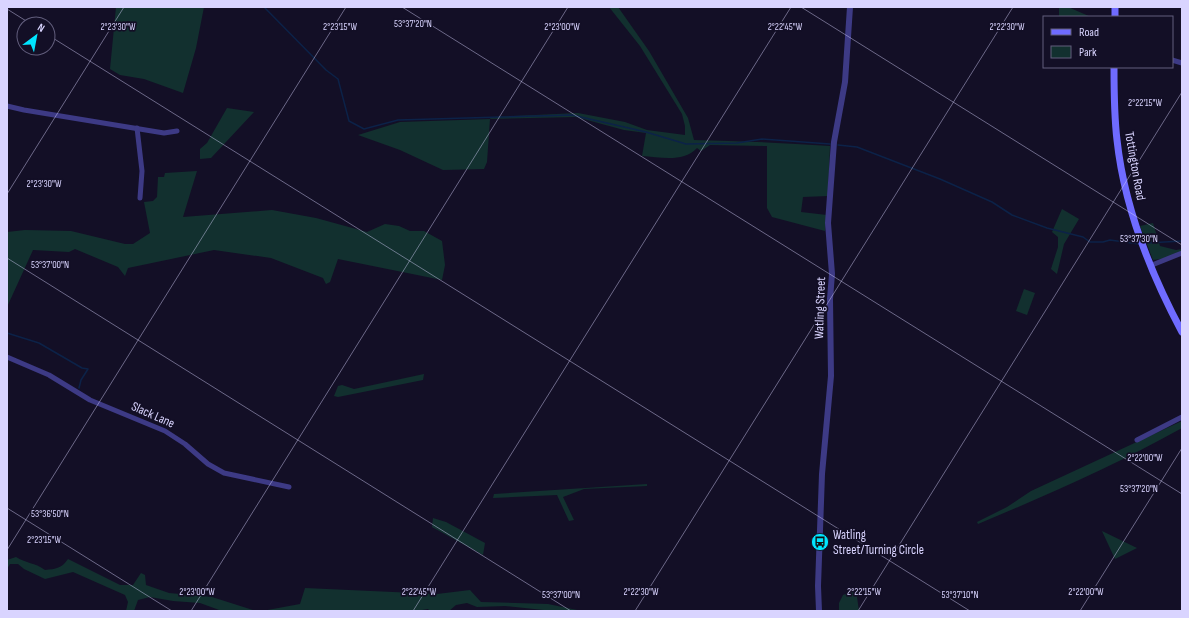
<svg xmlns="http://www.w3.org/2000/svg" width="1189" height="618" viewBox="0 0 1189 618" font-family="'Sofia Sans Condensed',sans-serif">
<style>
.green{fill:#12302f}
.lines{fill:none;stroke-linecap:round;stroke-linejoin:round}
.stream{stroke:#0c2248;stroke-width:1.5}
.minor{stroke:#3d3a85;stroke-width:5}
.tertiary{stroke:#3d3a85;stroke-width:6}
.secondary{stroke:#6f6bff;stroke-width:7}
.ticks{fill:none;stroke:#d9d4ff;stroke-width:1;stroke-opacity:0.45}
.labels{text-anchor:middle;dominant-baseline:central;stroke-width:3.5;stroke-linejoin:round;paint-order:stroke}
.street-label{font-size:13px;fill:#d9d4ff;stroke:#130f26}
.poi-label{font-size:13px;fill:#d9d4ff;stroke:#130f26;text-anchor:start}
.ticks-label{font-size:10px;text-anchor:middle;fill:#d9d4ff;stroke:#130f26;stroke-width:3.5;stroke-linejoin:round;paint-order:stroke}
</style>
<rect width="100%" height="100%" fill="#130f26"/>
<g class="green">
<path d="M116 7H204L196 48 183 93 144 79 120 75 110 69Z"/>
<path d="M609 7H618L649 51 688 118 694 140C740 141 785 143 830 146L828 196 803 197 801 212 827 215 825 231 772 217 767 208V146L710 145 701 151 697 148C683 163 660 157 642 156L646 133 624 130 576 117 490 119 487 162 484 169 443 170 400 150 358 135 400 122 490 119 491 117 578 113 625 122 647 130 685 135V126L682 114 640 46Z"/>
<path d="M1059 7H1068L1091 17H1059Z"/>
<path d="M227 108 254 112 211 158 200 159V149L207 143Z"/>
<path d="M197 171 183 217 272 210 316 218 367 232 385 224 399 226 410 231H424L442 241 445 265 442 280 338 259 330 282 326 284 323 278 271 258 214 250 128 268 125 276 118 267 75 249 69 252 33 250 7 307V232L25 230 71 231 125 244H133L150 233 144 202 153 201 157 197 158 177H164L165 173Z"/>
<path d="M1062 209 1079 219 1064 244 1057 274 1051 269 1058 247V237L1052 232Z"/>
<path d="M1153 223 1160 246 1176 250 1182 249V252L1168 258 1153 260 1140 226Z"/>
<path d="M1024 289 1035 293 1027 315 1016 311Z"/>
<path d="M424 374 423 380 338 397 334 396 338 386 342 385 354 389Z"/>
<path d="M1182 421V428C1116 465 1047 495 978 524L977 522 1007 507 1031 491Z"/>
<path d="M647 484V486L584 489 563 497 574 520 569 521 557 495 493 498 494 494Z"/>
<path d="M433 518 446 522 485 543 483 555 432 527Z"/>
<path d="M1102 531 1137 548 1115 559Z"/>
<path d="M16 557C27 564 34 562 45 570 56 569 62 568 68 559L120 585H133L141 573 145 575 146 585 169 593 212 597 256 611H222L200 603 173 601 150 597 138 600 134 611H126L128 602 125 595 73 572 45 579 24 569 18 564H10L7 569V560Z"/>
<path d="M305 588 437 594 470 590 481 602 548 604 582 611H553L505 606 477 607 467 603 456 605 449 611H430L428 609 416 611H262L300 604Z"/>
<path d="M856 590 859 611H839V603L843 595Z"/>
</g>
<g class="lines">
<g class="stream">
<path d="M156 7H173"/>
<path d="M264 7 326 70 338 79 349 121 364 129 398 120 572 115 646 132 686 144 737 143 762 139 830 144"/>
<path d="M838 145 857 147 940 179 992 202 1012 215 1047 228 1083 237 1090 242H1103L1110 240 1139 244"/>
<path d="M1147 243 1182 241"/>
<path d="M7 333 39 343 82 368 88 369 81 380 79 388"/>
</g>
<g class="minor">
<path d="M1172 60 1182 63"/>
<path d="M7 106 24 110 164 133 177 131"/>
<path d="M137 128 142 171 140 198"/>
<path d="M1152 265 1182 253"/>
<path d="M7 357 49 375 90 400 165 431 185 444 208 464 224 473 289 487"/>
<path d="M1137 440 1182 417"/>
</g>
<path class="tertiary" d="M819 611 818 586 822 474 831 376 830 299 832 274 828 223 834 142 845 82 850 7"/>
<g class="secondary">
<path d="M1115 17V7"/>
<path d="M1114 67C1114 91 1114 115 1117 140 1124 205 1151 274 1182 332"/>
</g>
</g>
<path class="ticks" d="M402 7 1182 494M801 7 1182 245M7 9 31 24M48 35 970 611M7 194 124 7M7 258 571 611M7 508 172 611M7 550 346 7M191 611 568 7M413 611 791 7M635 611 1013 7M858 611 1182 92M1080 611 1182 448"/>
<defs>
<symbol id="bus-disc" viewBox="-11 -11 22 22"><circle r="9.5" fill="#00e5ff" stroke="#130f26"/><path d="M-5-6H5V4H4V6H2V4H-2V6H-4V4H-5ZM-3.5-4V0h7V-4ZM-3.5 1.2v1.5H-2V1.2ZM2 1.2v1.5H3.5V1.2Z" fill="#111"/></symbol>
</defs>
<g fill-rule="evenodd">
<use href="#bus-disc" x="810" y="532" width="20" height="20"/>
</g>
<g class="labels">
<g class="street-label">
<text transform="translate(1135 166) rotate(80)">Tottington Road</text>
<text transform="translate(820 308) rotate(-88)">Watling Street</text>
<text transform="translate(153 415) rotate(24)">Slack Lane</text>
</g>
<g class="poi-label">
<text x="833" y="535">Watling<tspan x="833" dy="15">Street/Turning Circle</tspan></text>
</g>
</g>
<g class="ticks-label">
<text x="413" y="27">53°37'20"N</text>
<text x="118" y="30">2°23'30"W</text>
<text x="340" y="30">2°23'15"W</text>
<text x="562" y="30">2°23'00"W</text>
<text x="785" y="30">2°22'45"W</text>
<text x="1007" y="30">2°22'30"W</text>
<text x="1145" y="106">2°22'15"W</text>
<text x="44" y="187">2°23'30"W</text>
<text x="1139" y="242">53°37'30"N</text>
<text x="50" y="268">53°37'00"N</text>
<text x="1145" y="461">2°22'00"W</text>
<text x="1139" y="492">53°37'20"N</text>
<text x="50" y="517">53°36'50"N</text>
<text x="44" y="543">2°23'15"W</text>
<text x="197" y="595">2°23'00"W</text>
<text x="419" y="595">2°22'45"W</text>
<text x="641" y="595">2°22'30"W</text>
<text x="864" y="595">2°22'15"W</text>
<text x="1086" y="595">2°22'00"W</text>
<text x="561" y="598">53°37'00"N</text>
<text x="960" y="598">53°37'10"N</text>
</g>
<rect width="1189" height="618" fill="none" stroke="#d9d4ff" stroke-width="16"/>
<rect x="1043" y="16" width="130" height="52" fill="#130f26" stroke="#625e7d"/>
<rect x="1051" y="29" width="20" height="6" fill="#6f6bff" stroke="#625e7d"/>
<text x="1079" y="36" font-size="12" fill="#d9d4ff">Road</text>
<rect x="1051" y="46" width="20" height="12" fill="#12302f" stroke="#625e7d"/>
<text x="1079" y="56" font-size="12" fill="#d9d4ff">Park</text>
<g transform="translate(36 36) rotate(32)"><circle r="19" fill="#130f26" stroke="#625e7d"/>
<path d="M0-3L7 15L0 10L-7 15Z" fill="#00e5ff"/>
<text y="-6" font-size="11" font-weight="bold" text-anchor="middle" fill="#d9d4ff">N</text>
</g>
</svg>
